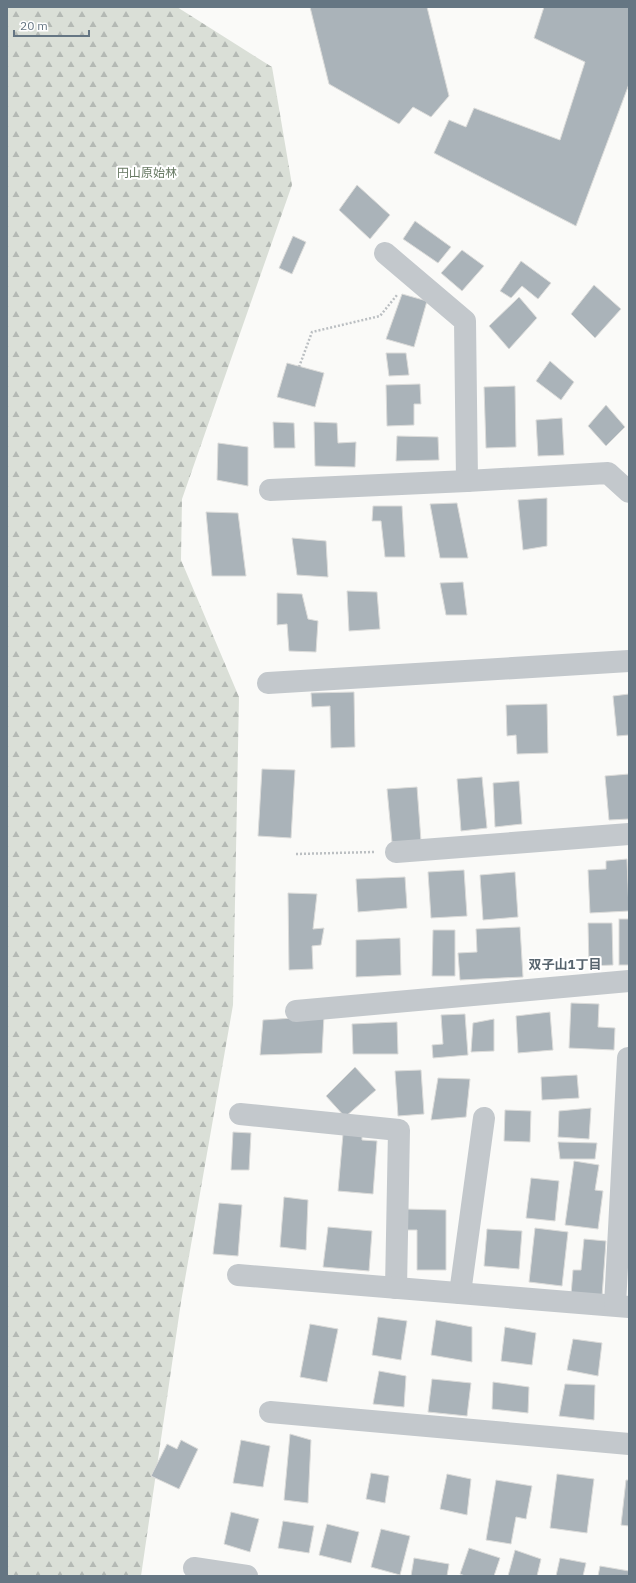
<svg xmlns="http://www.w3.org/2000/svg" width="636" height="1583" viewBox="0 0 636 1583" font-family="'IBM Plex Sans','Noto Sans JP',sans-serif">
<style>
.forest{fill:url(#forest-firs)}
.building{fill:#aab3b9;stroke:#dcdcda}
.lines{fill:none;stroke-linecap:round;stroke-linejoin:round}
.path{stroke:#bbbfc2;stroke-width:2.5;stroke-dasharray:2 2;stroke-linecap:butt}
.minor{stroke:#c3c8cc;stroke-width:22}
.labels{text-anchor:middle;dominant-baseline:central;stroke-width:4;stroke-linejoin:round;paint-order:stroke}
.park-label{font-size:12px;fill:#687a64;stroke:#fff}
.neighbourhood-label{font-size:13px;font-weight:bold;fill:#57646e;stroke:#fff}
</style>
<defs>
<pattern id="forest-firs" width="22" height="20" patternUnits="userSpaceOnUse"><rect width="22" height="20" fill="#dadfd7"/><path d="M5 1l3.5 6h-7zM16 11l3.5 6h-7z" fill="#b4b9b4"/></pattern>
</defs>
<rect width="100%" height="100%" fill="#fafaf8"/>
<path class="forest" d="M7 7H177L272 67 292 185 182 499 181 560 239 697 233 1005 181 1302 141 1576H7Z"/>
<g class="building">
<path d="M310 7H427L449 96 431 117 413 107 399 124 329 84Z"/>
<path d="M544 7H629V84L576 226 434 153 449 120 466 127 474 108 560 140 585 62 534 38Z"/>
<path d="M357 185 390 215 370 239 339 210Z"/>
<path d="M415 221 451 247 438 263 403 239Z"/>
<path d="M293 236 306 242 292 274 279 268Z"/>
<path d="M462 250 484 266 462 291 441 273Z"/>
<path d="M521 261 551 283 538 299 522 286 511 298 500 291Z"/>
<path d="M594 285 621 309 595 338 571 314Z"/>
<path d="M402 294 427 301 414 347 386 339Z"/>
<path d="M519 297 537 318 509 349 489 326Z"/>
<path d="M386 353H406L409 375 389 376Z"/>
<path d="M550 361 574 382 561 400 536 381Z"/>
<path d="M287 363 324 373 315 407 277 397Z"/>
<path d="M420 384 421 404H414V425L387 426 386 385Z"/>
<path d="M515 386 516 447 486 448 484 387Z"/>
<path d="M606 405 625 427 606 446 588 426Z"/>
<path d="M562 418 564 455 538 456 536 420Z"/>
<path d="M273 422 294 423 295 448H274Z"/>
<path d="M314 422 337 423 338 443 356 442 355 467 315 466Z"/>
<path d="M397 436 438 437 439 460 396 461Z"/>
<path d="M218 443 248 447V486L217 480Z"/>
<path d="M547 498V546L523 550 518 500Z"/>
<path d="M457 503 468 558H440L430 504Z"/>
<path d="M373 506H402L405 557H385L381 521H372Z"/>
<path d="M206 512 238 513 246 576H212Z"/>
<path d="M292 538 326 541 328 577 297 575Z"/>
<path d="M463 582 467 615H446L440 583Z"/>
<path d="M347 591 377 592 380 629 349 631Z"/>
<path d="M277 593 302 594 308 619 318 621 316 652 289 651 287 624 277 625Z"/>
<path d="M354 692 355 747 331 748 330 706 312 707 311 693Z"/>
<path d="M629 694V735L617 736 613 696Z"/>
<path d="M547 704 548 753 517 754 516 735 507 736 506 705Z"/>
<path d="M262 769 295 770 291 838 258 836Z"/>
<path d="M629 774V819L609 820 605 776Z"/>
<path d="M482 777 487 828 461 831 457 779Z"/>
<path d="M519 781 522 824 495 827 493 783Z"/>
<path d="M417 787 421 841 392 842 387 789Z"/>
<path d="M627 859 629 911 590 913 588 870 606 869V861Z"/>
<path d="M464 870 467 916 431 918 428 872Z"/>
<path d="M515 872 518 917 483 920 480 875Z"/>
<path d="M405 877 407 908 358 912 356 879Z"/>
<path d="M288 893 317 894 313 929 324 928 321 945 312 946 313 969 289 970Z"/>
<rect x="619" y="919" width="10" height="46"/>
<path d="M588 923H612L613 965 589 966Z"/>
<path d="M520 927 523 977 460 980 458 953 477 952 476 929Z"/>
<path d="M433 930H455V976H432Z"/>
<path d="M400 938 401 975 356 977V940Z"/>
<path d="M571 1003 599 1004 598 1027 615 1028 614 1050 569 1048Z"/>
<path d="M550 1012 553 1050 518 1053 516 1016Z"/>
<path d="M465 1014 468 1055 433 1058 432 1045 443 1044 441 1015Z"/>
<path d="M324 1016 322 1053 260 1055 263 1020Z"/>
<path d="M494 1019V1051L471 1052 473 1023Z"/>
<path d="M397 1022 398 1054H353L352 1024Z"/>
<path d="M355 1067 376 1090 345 1117 326 1096Z"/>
<path d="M421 1070 424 1114 398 1116 395 1071Z"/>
<path d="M577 1075 579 1098 542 1100 541 1077Z"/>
<path d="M438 1078 470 1079 466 1117 431 1120Z"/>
<path d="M591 1108 589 1139 558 1137 559 1111Z"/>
<path d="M505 1110 531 1111 530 1142 504 1141Z"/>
<path d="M233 1132 251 1133 249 1170H231Z"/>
<path d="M343 1134 362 1136V1140L377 1141 373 1194 338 1191Z"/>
<path d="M558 1142 597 1143 595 1159H560Z"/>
<path d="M574 1161 599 1165 595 1190 603 1191 598 1229 565 1225Z"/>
<path d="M531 1178 559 1181 555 1221 526 1218Z"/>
<path d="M284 1197 308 1200 306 1250 280 1247Z"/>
<path d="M219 1203 242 1205 238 1256 213 1254Z"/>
<path d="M403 1209 446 1210V1270H417V1230H403Z"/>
<path d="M328 1227 372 1231 369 1271 323 1267Z"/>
<path d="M535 1228 568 1232 562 1286 529 1282Z"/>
<path d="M487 1229 522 1231 519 1269 484 1266Z"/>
<path d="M584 1239 606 1241 602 1297 571 1295 573 1270H581Z"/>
<path d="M378 1317 407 1321 401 1360 372 1355Z"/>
<path d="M436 1320 472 1327V1362L431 1355Z"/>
<path d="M310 1324 338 1329 327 1382 300 1377Z"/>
<path d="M505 1327 536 1333 532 1365 501 1361Z"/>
<path d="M573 1339 602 1343 598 1376 567 1370Z"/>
<path d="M379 1371 406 1376 404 1407 373 1404Z"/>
<path d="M432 1379 471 1383 467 1416 428 1412Z"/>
<path d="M493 1382 529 1387 528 1413 492 1409Z"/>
<path d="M565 1384 595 1385 594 1420 559 1416Z"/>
<path d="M290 1434 311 1440 308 1503 284 1500Z"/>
<path d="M181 1440 198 1449 179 1489 151 1476 167 1444 177 1449Z"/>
<path d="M241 1440 270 1446 263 1487 233 1483Z"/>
<path d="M371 1473 389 1476 385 1503 366 1499Z"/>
<path d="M447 1474 471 1479 467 1515 440 1509Z"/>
<path d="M557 1474 594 1479 587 1533 550 1528Z"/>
<path d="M496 1480 532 1486 526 1519 516 1517 511 1544 486 1540Z"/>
<path d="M626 1480H629V1526L621 1525Z"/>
<path d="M231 1512 259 1519 250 1552 224 1544Z"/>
<path d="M283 1521 314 1526 309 1553 278 1548Z"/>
<path d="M327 1524 359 1532 351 1563 319 1555Z"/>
<path d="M381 1529 410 1536 400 1575 371 1567Z"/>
<path d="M469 1548 500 1558 494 1576H465L460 1574Z"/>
<path d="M515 1550 541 1559 537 1576H508Z"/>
<path d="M414 1558 449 1564 447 1576H411Z"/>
<path d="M560 1558 586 1563 583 1576H556Z"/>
<path d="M600 1566 629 1571V1576H598Z"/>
</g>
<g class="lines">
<g class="path">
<path d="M299 367 312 332 380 316 397 295"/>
<path d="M296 854 374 852"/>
</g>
<g class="minor">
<path d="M385 253 465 321 467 481"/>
<path d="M270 490 467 481 608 473 629 492"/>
<path d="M268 683 629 661"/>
<path d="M396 852 629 834"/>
<path d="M296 1011 629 981"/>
<path d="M240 1114 399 1130 396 1288"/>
<path d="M238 1275 629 1307"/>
<path d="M460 1293 484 1118"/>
<path d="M615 1305 628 1058"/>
<path d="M270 1412 629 1444"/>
<path d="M194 1568 247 1576"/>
</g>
</g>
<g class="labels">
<g class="park-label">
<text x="147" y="172">円山原始林</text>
</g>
<g class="neighbourhood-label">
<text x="565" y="964">双子山1丁目</text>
</g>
</g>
<rect width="636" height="1583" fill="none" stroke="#657683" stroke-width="16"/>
<path d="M14 30v6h75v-6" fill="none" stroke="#657683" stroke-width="2"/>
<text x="20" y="30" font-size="12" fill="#657683" stroke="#ffffff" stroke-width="3" paint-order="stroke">20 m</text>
</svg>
